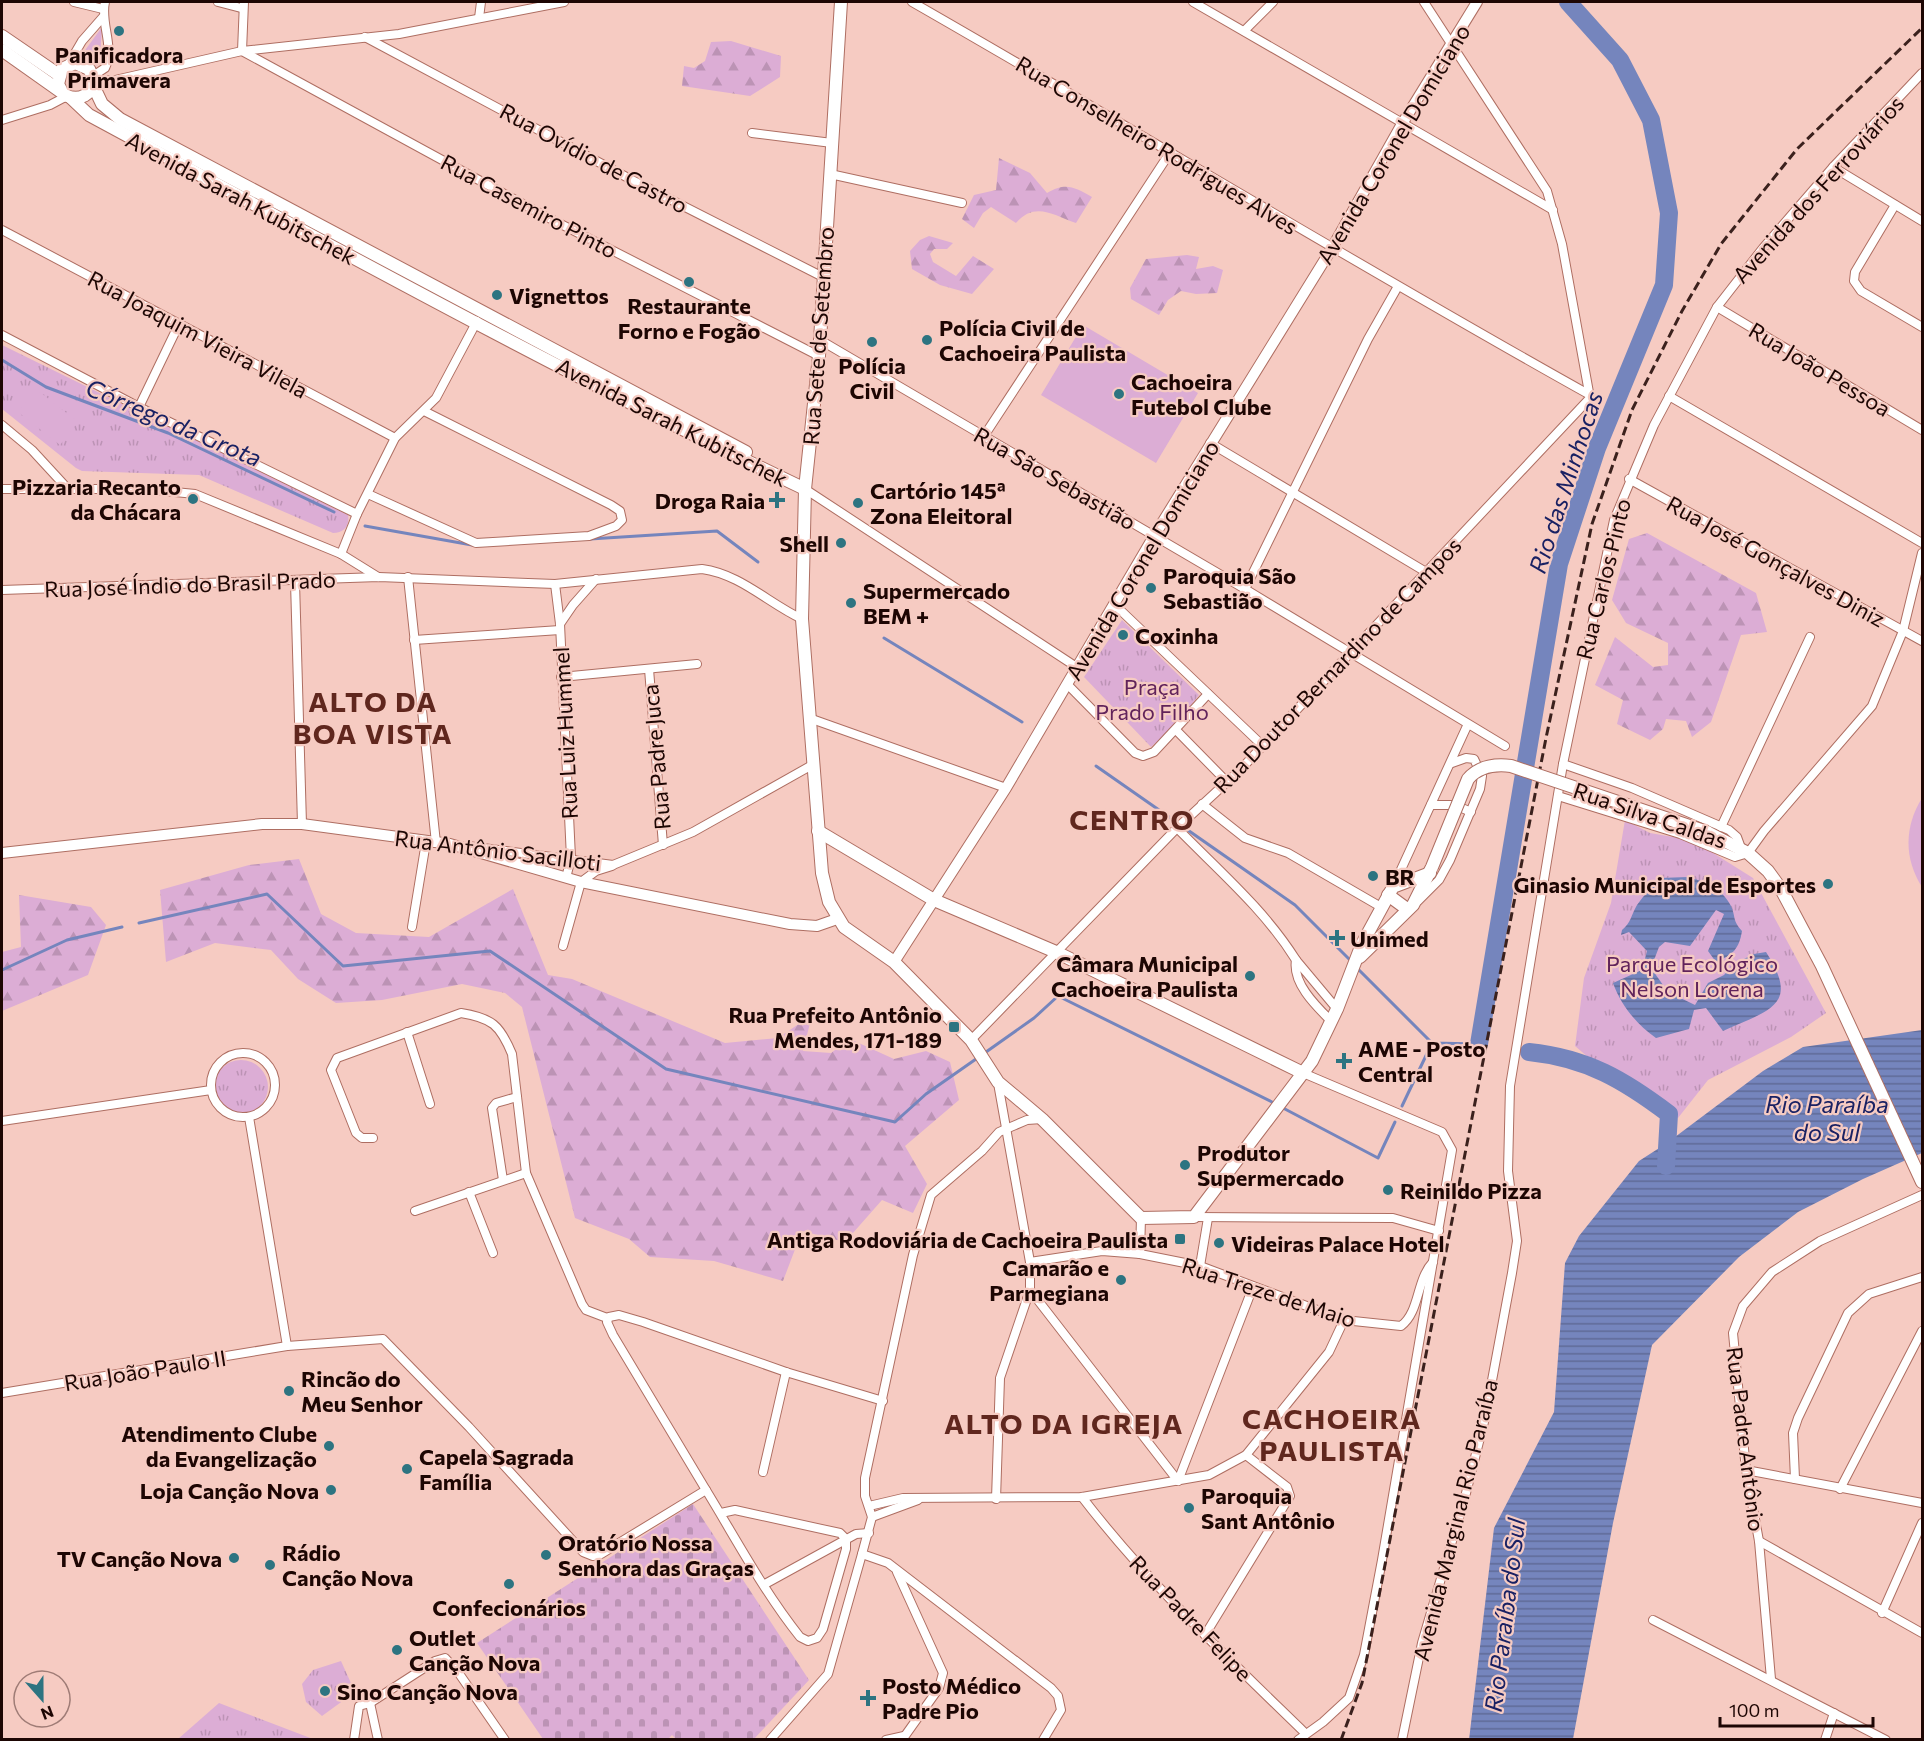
<svg xmlns="http://www.w3.org/2000/svg" width="1924" height="1741" viewBox="0 0 1924 1741" font-family="Commissioner,sans-serif">
<style>
.grass{fill:url(#grass-tufts)}
.forest{fill:url(#forest-firs)}
.cemetery{fill:url(#cemetery-stones)}
.pitch{fill:#dcadd5}
.water{fill:url(#water-rules)}
.lines{fill:none;stroke-linecap:round;stroke-linejoin:round}
.stream{stroke:#7585bd;stroke-width:3}
.river{stroke:#7585bd;stroke-width:18}
.minor-casing{stroke:#ae6e62;stroke-width:10}
.tertiary-casing{stroke:#ae6e62;stroke-width:12}
.secondary-casing{stroke:#ae6e62;stroke-width:14}
.minor{stroke:#fff;stroke-width:8}
.tertiary{stroke:#fff;stroke-width:10}
.secondary{stroke:#fff;stroke-width:12}
.rail{stroke:#3b211d;stroke-width:3;stroke-dasharray:9 4.5;stroke-linecap:butt}
.secondary-bridge-casing{stroke:#ae6e62;stroke-width:14;stroke-linecap:butt}
.secondary-bridge{stroke:#fff;stroke-width:12}
.poi-dot{fill:#2d7481;stroke:#f6cbc2;stroke-width:2}
.labels{text-anchor:middle;dominant-baseline:central;stroke-width:4.5;stroke-linejoin:round;paint-order:stroke}
.poi-label{font-size:22px;font-weight:bold;fill:#1d0603;stroke:#f6cbc2;text-anchor:start}
.street-label{font-size:22px;fill:#1d0603;stroke:#f6cbc2}
.park-label{font-size:22px;fill:#61235b;stroke:#f6cbc2}
.water-label{font-size:24px;font-style:italic;fill:#192163;stroke:#f6cbc2}
.district-label{font-size:28px;font-weight:bold;letter-spacing:1.5px;fill:#60271e;stroke:#f6cbc2}
</style>
<defs>
<pattern id="grass-tufts" width="24" height="20" patternUnits="userSpaceOnUse" patternTransform="scale(1.5)"><rect width="24" height="20" fill="#dcadd5"/><path d="M3 7l-1-3M5 7V3M7 7l1-3M15 17l-1-3M17 17v-4M19 17l1-3" fill="none" stroke="#bc93b5"/></pattern>
<pattern id="forest-firs" width="22" height="20" patternUnits="userSpaceOnUse" patternTransform="scale(1.5)"><rect width="22" height="20" fill="#dcadd5"/><path d="M5 1l3.5 6h-7zM16 11l3.5 6h-7z" fill="#bc93b5"/></pattern>
<pattern id="cemetery-stones" width="16" height="16" patternUnits="userSpaceOnUse" patternTransform="scale(1.5)"><rect width="16" height="16" fill="#dcadd5"/><path d="M2 7V4a2 2 0 0 1 4 0v3zM10 15v-3a2 2 0 0 1 4 0v3z" fill="#bc93b5"/></pattern>
<pattern id="water-rules" width="6" height="5" patternUnits="userSpaceOnUse" patternTransform="scale(1.5)"><rect width="6" height="5" fill="#7585bd"/><path d="M0 2.5h6" fill="none" stroke="#5f6b97"/></pattern>
</defs>
<rect width="100%" height="100%" fill="#f6cbc2"/>
<g class="grass">
<path d="M102 27 100 59 97 66 83 53Z"/>
<path d="M2 345 348 515C350 526 344 533 333 533L199 475 82 471 76 468 2 409Z"/>
<path d="M1122 620 1199 695 1176 724 1151 747 1084 677Z"/>
<path d="M1625 820 1650 833 1679 838 1702 846 1753 878 1826 1013 1791 1037 1708 1080 1678 1118 1644 1095 1617 1082 1575 1046 1584 978 1611 903Z"/>
<circle cx="241" cy="1087" r="27"/>
<path d="M341 1661 355 1692 322 1716 306 1702 302 1684 313 1670Z"/>
<path d="M219 1703 313 1739H178Z"/>
</g>
<g class="forest">
<path d="M731 41 781 56 780 77 750 96 682 86 684 66 694 68 705 61 711 42Z"/>
<path d="M999 158 1030 173 1047 193C1066 182 1074 187 1092 197L1076 223C1053 215 1035 201 1016 223L991 207 983 213 974 228 962 219 974 195 996 190Z"/>
<path d="M929 236 953 243 947 249H934L930 254 933 262 956 276 973 256 994 269 972 294 940 285 912 269 910 251 920 240Z"/>
<path d="M1187 255 1199 257 1196 269 1213 266 1223 270 1217 293 1196 294 1181 291 1168 300 1159 315 1131 299 1130 288 1146 259Z"/>
<path d="M1647 533 1756 593 1767 632 1741 635 1711 722 1692 737 1686 721 1666 719 1663 729 1650 740 1617 724 1623 700 1595 685 1615 637 1653 667 1668 665V643L1626 623 1612 600 1629 539Z"/>
<path d="M299 859 321 914 356 933 429 937 513 889 548 975 572 979 725 1043 778 1038 812 1015 803 1051 831 1053 850 1039 894 1059 926 1051 950 1062 959 1100 905 1146 927 1184 913 1213 882 1200 845 1242 802 1231 783 1281 714 1261 650 1257 629 1239 575 1218 522 1007 505 993 462 984 382 1000 336 1003 298 979 271 950 215 943 166 962 160 890 249 865Z"/>
<path d="M19 895 91 907 106 925 88 975 2 1011V952L21 947Z"/>
</g>
<path class="cemetery" d="M693 1504 809 1680 754 1739H676L672 1735 667 1740 543 1739 477 1643Z"/>
<g class="pitch">
<path d="M1083 325 1198 393 1156 463 1041 395Z"/>
<path d="M36 389 78 422 60 445 18 412Z"/>
<path d="M1922 798V887C1904 859 1904 827 1922 798Z"/>
</g>
<g class="water">
<path d="M1688 877C1706 882 1721 887 1731 906 1736 917 1732 920 1742 931 1739 949 1733 955 1716 962L1708 951 1724 914 1716 910 1690 946 1665 942 1659 947 1651 968 1668 992 1695 1005 1708 983 1724 975 1734 964 1754 954 1766 952C1801 1006 1769 1010 1723 1031L1706 1008 1694 1010 1689 1029 1656 1038C1636 1024 1621 1005 1613 983L1642 970 1647 951 1629 932 1621 935 1622 930C1631 923 1631 915 1637 905 1644 895 1652 886 1660 878Z"/>
<path d="M1922 1030V1153L1863 1179 1798 1212 1739 1257 1652 1345 1613 1523 1573 1739 1469 1740 1494 1528 1554 1412 1565 1263 1579 1236 1639 1161 1667 1143 1763 1071 1803 1047Z"/>
</g>
<g class="lines">
<g class="stream">
<path d="M2 360 46 387 168 433 334 512"/>
<path d="M365 526 472 545"/>
<path d="M590 539 717 531 758 562"/>
<path d="M884 638 1022 722"/>
<path d="M1096 766 1295 905 1351 961"/>
<path d="M139 923 267 894 343 966 490 951 666 1069 895 1122 926 1094 976 1059"/>
<path d="M1357 968 1432 1043 1479 1044"/>
<path d="M2 970 67 940 122 927"/>
<path d="M986 1052 1034 1018 1058 996 1272 1102"/>
<path d="M1402 1106 1432 1043"/>
<path d="M1283 1108 1378 1158 1395 1122"/>
</g>
<g class="river">
<path d="M1479 1044 1559 564 1597 448 1664 285 1669 213 1651 120 1620 60 1568 2"/>
<path d="M1529 1052C1587 1058 1624 1080 1669 1114L1666 1166"/>
</g>
<defs>
<g id="minor">
<path d="M74 2 103 9"/>
<path d="M218 2 241 8"/>
<path d="M912 2C1139 132 1362 268 1590 395"/>
<path d="M1193 2 1553 210"/>
<path d="M479 18 481 2"/>
<path d="M1244 31 1273 2"/>
<path d="M365 37 632 180 823 277"/>
<path d="M242 51 545 216 819 356"/>
<path d="M242 51 244 2"/>
<path d="M68 65 82 41 103 17"/>
<path d="M93 76 105 68C115 47 100 23 105 2"/>
<path d="M94 80H115L242 51 399 34 564 2"/>
<path d="M2 120 50 105 67 96"/>
<path d="M752 133 832 143"/>
<path d="M1833 167 1922 221"/>
<path d="M830 174 962 203"/>
<path d="M1895 205 1855 272 1854 281 1861 291 1922 327"/>
<path d="M2 230 395 438"/>
<path d="M1717 307 1922 430"/>
<path d="M2 335 139 407 357 514"/>
<path d="M820 340 1245 589 1505 746"/>
<path d="M1669 396 1922 543"/>
<path d="M139 407 179 324"/>
<path d="M2 425 32 450 67 488"/>
<path d="M984 436 1171 151"/>
<path d="M1210 443 1426 572"/>
<path d="M1629 479 1922 641"/>
<path d="M2 489H144L195 494 341 554 378 577"/>
<path d="M805 489 1078 668"/>
<path d="M368 494 476 543 589 536 616 526 622 520 620 511 611 505 424 411"/>
<path d="M341 554 357 514 395 438 436 398 477 321"/>
<path d="M408 577 436 843"/>
<path d="M295 582 302 824"/>
<path d="M555 584 560 624 571 858 566 878"/>
<path d="M1245 589 1368 339 1397 288"/>
<path d="M2 590 379 577 555 584 702 569C740 574 768 603 802 619"/>
<path d="M1115 605 1262 745"/>
<path d="M560 624 573 605 596 579"/>
<path d="M414 640 560 630"/>
<path d="M649 669 663 845"/>
<path d="M561 677 697 664"/>
<path d="M1068 685 1135 753 1143 756 1154 752 1208 694"/>
<path d="M809 718 1006 788"/>
<path d="M1176 730 1227 782"/>
<path d="M1563 764 1632 788 1729 830 1737 837 1741 848"/>
<path d="M1558 796 1680 834 1735 857 1748 853 1764 831 1872 706 1903 631 1922 553"/>
<path d="M1202 804 1245 838 1288 853 1381 907"/>
<path d="M1431 805H1455L1471 812"/>
<path d="M1721 827 1810 637"/>
<path d="M1177 828C1219 871 1264 909 1296 960"/>
<path d="M468 846 613 865 693 832 814 764"/>
<path d="M1393 887 1467 726"/>
<path d="M1418 901 1439 880 1450 860 1480 789 1482 776 1474 759 1466 758 1452 763"/>
<path d="M412 927 426 842"/>
<path d="M563 946 581 882 596 871 612 866"/>
<path d="M1331 1021C1316 1006 1292 983 1296 960L1337 1009"/>
<path d="M407 1032 430 1104"/>
<path d="M971 1040 1177 828 1240 770 1590 398 1562 244 1547 191 1424 2"/>
<circle cx="243" cy="1085" r="32"/>
<path d="M998 1083 1030 1262V1290L1178 1481"/>
<path d="M249 1117 287 1346"/>
<path d="M1042 1119 1027 1120 999 1132 982 1151 931 1195 913 1255 865 1478V1496L872 1517 862 1554 888 1563 1051 1688 1058 1696 1061 1710 1043 1740"/>
<path d="M2 1121 211 1090"/>
<path d="M373 1138H362L356 1133 331 1070 337 1058 461 1013C492 1018 500 1025 512 1054L526 1173 582 1304 586 1310 607 1318"/>
<path d="M503 1180 492 1108 496 1103 517 1097"/>
<path d="M469 1192 493 1253"/>
<path d="M415 1211 526 1173"/>
<path d="M1194 1217 1393 1218 1439 1231"/>
<path d="M1140 1254 1141 1218"/>
<path d="M1030 1262 1102 1251 1140 1254 1200 1266 1344 1320 1401 1326C1420 1312 1416 1280 1433 1262"/>
<path d="M1200 1266 1208 1218"/>
<path d="M2 1393 287 1346 383 1339 469 1427 583 1552 593 1556 601 1554 706 1490"/>
<path d="M1746 1470 1922 1503"/>
<path d="M763 1472 786 1372"/>
<path d="M1795 1479 1793 1433 1798 1418 1848 1313 1869 1294 1922 1277"/>
<path d="M1178 1481 1253 1287"/>
<path d="M1840 1489 1922 1331"/>
<path d="M1082 1497C1148 1583 1228 1658 1305 1733"/>
<path d="M996 1499 1000 1378 1030 1290"/>
<path d="M869 1506 903 1498 1082 1497 1209 1475 1246 1455 1329 1352 1344 1320"/>
<path d="M721 1513 735 1510 840 1533 846 1539V1549L823 1629 817 1638 808 1641 800 1637C764 1592 736 1539 706 1490L613 1335 607 1322 609 1317 619 1315 643 1322 786 1372 883 1401"/>
<path d="M872 1517 918 1500"/>
<path d="M1759 1541 1922 1633"/>
<path d="M897 1572 943 1673 939 1688 902 1740"/>
<path d="M765 1584 856 1534 869 1533"/>
<path d="M1882 1613 1922 1523"/>
<path d="M1653 1620 1886 1740"/>
<path d="M1205 1635 1290 1496 1287 1487 1246 1455"/>
<path d="M1771 1679 1759 1541 1746 1470 1733 1333 1743 1306 1772 1272 1820 1241 1922 1195"/>
<path d="M370 1703 378 1740"/>
<path d="M354 1740 359 1706 370 1703 435 1661 445 1658 458 1672 505 1740"/>
<path d="M770 1740 828 1674 862 1554"/>
<path d="M886 1740 904 1736"/>
<path d="M1298 1740 1323 1722 1349 1698 1364 1655 1382 1560 1452 1150 1442 1132 1303 1073"/>
<path d="M1402 1740 1422 1643 1465 1497 1485 1418 1512 1273 1517 1241 1508 1171 1510 1086 1563 764 1614 520 1654 425 1717 307 1763 248 1833 167 1922 73"/>
<path d="M1825 1740 1834 1713"/>
</g>
<g id="tertiary">
<path d="M2 853 262 824H302L450 844 581 882 790 924 817 926 837 919"/>
<path d="M894 962 1006 788 1154 536 1332 248 1402 124 1477 2"/>
</g>
<g id="secondary">
<path d="M841 2 819 356 805 489 802 619 822 873 829 902 844 927 894 962 971 1040 998 1082 1042 1119 1141 1218 1194 1217 1312 1061 1337 1009 1362 944 1393 887 1430 873"/>
<path d="M2 36 59 75"/>
<path d="M2 50 67 96C80 101 92 95 94 80L89 69 75 63 62 69 58 84 62 92"/>
<path d="M93 85 102 104 120 119 746 452"/>
<path d="M71 98 89 115C326 243 562 373 805 489"/>
<path d="M818 831 934 900 1056 952 1303 1073"/>
<path d="M1707 832 1748 853 1768 871 1781 889 1822 966 1922 1182"/>
<path d="M1388 895 1407 909"/>
<path d="M1360 957 1413 905 1431 869"/>
</g>
</defs>
<use href="#minor" class="minor-casing"/>
<use href="#tertiary" class="tertiary-casing"/>
<use href="#secondary" class="secondary-casing"/>
<use href="#minor" class="minor"/>
<use href="#tertiary" class="tertiary"/>
<use href="#secondary" class="secondary"/>
<path class="rail" d="M1341 1740 1362 1683 1546 738 1592 524 1632 410 1682 311 1721 244 1797 149 1922 28"/>
<defs>
<path id="secondary-bridge" d="M1432 867 1468 779C1479 766 1495 764 1511 766L1707 832"/>
</defs>
<use href="#secondary-bridge" class="secondary-bridge-casing"/>
<use href="#secondary-bridge" class="secondary-bridge"/>
</g>
<g class="poi-dot">
<circle cx="119" cy="31" r="6"/>
<circle cx="689" cy="282" r="6"/>
<circle cx="497" cy="295" r="6"/>
<circle cx="927" cy="340" r="6"/>
<circle cx="872" cy="342" r="6"/>
<circle cx="1119" cy="394" r="6"/>
<circle cx="193" cy="499" r="6"/>
<path d="M774 491h6v6h6v6h-6v6h-6v-6h-6v-6h6z"/>
<circle cx="858" cy="503" r="6"/>
<circle cx="841" cy="543" r="6"/>
<circle cx="1151" cy="588" r="6"/>
<circle cx="851" cy="603" r="6"/>
<circle cx="1123" cy="635" r="6"/>
<circle cx="1373" cy="876" r="6"/>
<circle cx="1828" cy="884" r="6"/>
<path d="M1334 929h6v6h6v6h-6v6h-6v-6h-6v-6h6z"/>
<circle cx="1250" cy="976" r="6"/>
<rect x="948" y="1021" width="12" height="12" rx="3"/>
<path d="M1341 1052h6v6h6v6h-6v6h-6v-6h-6v-6h6z"/>
<circle cx="1185" cy="1165" r="6"/>
<circle cx="1388" cy="1190" r="6"/>
<rect x="1174" y="1233" width="12" height="12" rx="3"/>
<circle cx="1219" cy="1243" r="6"/>
<circle cx="1121" cy="1280" r="6"/>
<circle cx="289" cy="1391" r="6"/>
<circle cx="329" cy="1446" r="6"/>
<circle cx="407" cy="1469" r="6"/>
<circle cx="331" cy="1490" r="6"/>
<circle cx="1189" cy="1508" r="6"/>
<circle cx="546" cy="1555" r="6"/>
<circle cx="234" cy="1558" r="6"/>
<circle cx="270" cy="1565" r="6"/>
<circle cx="509" cy="1584" r="6"/>
<circle cx="397" cy="1650" r="6"/>
<circle cx="325" cy="1691" r="6"/>
<path d="M865 1689h6v6h6v6h-6v6h-6v-6h-6v-6h6z"/>
</g>
<g class="labels">
<g class="poi-label">
<text x="119" y="54" text-anchor="middle">Panificadora<tspan x="119" dy="25">Primavera</tspan></text>
<text x="509" y="295">Vignettos</text>
<text x="689" y="305" text-anchor="middle">Restaurante<tspan x="689" dy="25">Forno e Fogão</tspan></text>
<text x="939" y="327">Polícia Civil de<tspan x="939" dy="25">Cachoeira Paulista</tspan></text>
<text x="872" y="365" text-anchor="middle">Polícia<tspan x="872" dy="25">Civil</tspan></text>
<text x="1131" y="381">Cachoeira<tspan x="1131" dy="25">Futebol Clube</tspan></text>
<text x="181" y="486" text-anchor="end">Pizzaria Recanto<tspan x="181" dy="25">da Chácara</tspan></text>
<text x="870" y="490">Cartório 145ª<tspan x="870" dy="25">Zona Eleitoral</tspan></text>
<text x="765" y="500" text-anchor="end">Droga Raia</text>
<text x="829" y="543" text-anchor="end">Shell</text>
<text x="1163" y="575">Paroquia São<tspan x="1163" dy="25">Sebastião</tspan></text>
<text x="863" y="590">Supermercado<tspan x="863" dy="25">BEM +</tspan></text>
<text x="1135" y="635">Coxinha</text>
<text x="1385" y="876">BR</text>
<text x="1816" y="884" text-anchor="end">Ginasio Municipal de Esportes</text>
<text x="1350" y="938">Unimed</text>
<text x="1238" y="963" text-anchor="end">Câmara Municipal<tspan x="1238" dy="25">Cachoeira Paulista</tspan></text>
<text x="942" y="1014" text-anchor="end">Rua Prefeito Antônio<tspan x="942" dy="25">Mendes, 171-189</tspan></text>
<text x="1358" y="1048">AME - Posto<tspan x="1358" dy="25">Central</tspan></text>
<text x="1197" y="1152">Produtor<tspan x="1197" dy="25">Supermercado</tspan></text>
<text x="1400" y="1190">Reinildo Pizza</text>
<text x="1168" y="1239" text-anchor="end">Antiga Rodoviária de Cachoeira Paulista</text>
<text x="1231" y="1243">Videiras Palace Hotel</text>
<text x="1109" y="1267" text-anchor="end">Camarão e<tspan x="1109" dy="25">Parmegiana</tspan></text>
<text x="301" y="1378">Rincão do<tspan x="301" dy="25">Meu Senhor</tspan></text>
<text x="317" y="1433" text-anchor="end">Atendimento Clube<tspan x="317" dy="25">da Evangelização</tspan></text>
<text x="419" y="1456">Capela Sagrada<tspan x="419" dy="25">Família</tspan></text>
<text x="319" y="1490" text-anchor="end">Loja Canção Nova</text>
<text x="1201" y="1495">Paroquia<tspan x="1201" dy="25">Sant Antônio</tspan></text>
<text x="558" y="1542">Oratório Nossa<tspan x="558" dy="25">Senhora das Graças</tspan></text>
<text x="282" y="1552">Rádio<tspan x="282" dy="25">Canção Nova</tspan></text>
<text x="222" y="1558" text-anchor="end">TV Canção Nova</text>
<text x="509" y="1607" text-anchor="middle">Confecionários</text>
<text x="409" y="1637">Outlet<tspan x="409" dy="25">Canção Nova</tspan></text>
<text x="882" y="1685">Posto Médico<tspan x="882" dy="25">Padre Pio</tspan></text>
<text x="337" y="1691">Sino Canção Nova</text>
</g>
<g class="street-label">
<text transform="translate(1393 144) rotate(-59)">Avenida Coronel Domiciano</text>
<text transform="translate(1157 145) rotate(31)">Rua Conselheiro Rodrigues Alves</text>
<text transform="translate(594 158) rotate(28)">Rua Ovídio de Castro</text>
<text transform="translate(1818 189) rotate(-48)">Avenida dos Ferroviários</text>
<text transform="translate(241 198) rotate(28)">Avenida Sarah Kubitschek</text>
<text transform="translate(529 206) rotate(28)">Rua Casemiro Pinto</text>
<text transform="translate(198 334) rotate(28)">Rua Joaquim Vieira Vilela</text>
<text transform="translate(818 336) rotate(-86)">Rua Sete de Setembro</text>
<text transform="translate(1820 369) rotate(31)">Rua João Pessoa</text>
<text transform="translate(672 422) rotate(27)">Avenida Sarah Kubitschek</text>
<text transform="translate(1055 478) rotate(30)">Rua São Sebastião</text>
<text transform="translate(1142 560) rotate(-59)">Avenida Coronel Domiciano</text>
<text transform="translate(1776 561) rotate(29)">Rua José Gonçalves Diniz</text>
<text transform="translate(1603 579) rotate(-76)">Rua Carlos Pinto</text>
<text transform="translate(190 584) rotate(-2)">Rua José Índio do Brasil Prado</text>
<text transform="translate(1337 665) rotate(-46)">Rua Doutor Bernardino de Campos</text>
<text transform="translate(565 733) rotate(-93)">Rua Luiz Hummel</text>
<text transform="translate(656 757) rotate(-95)">Rua Padre Juca</text>
<text transform="translate(1650 815) rotate(19)">Rua Silva Caldas</text>
<text transform="translate(498 850) rotate(7)">Rua Antônio Sacilloti</text>
<text transform="translate(1269 1292) rotate(18)">Rua Treze de Maio</text>
<text transform="translate(145 1370) rotate(-9)">Rua João Paulo II</text>
<text transform="translate(1746 1439) rotate(83)">Rua Padre Antônio</text>
<text transform="translate(1455 1520) rotate(-76)">Avenida Marginal Rio Paraíba</text>
<text transform="translate(1191 1618) rotate(46)">Rua Padre Felipe</text>
</g>
<g class="park-label">
<text x="1152" y="686">Praça<tspan x="1152" dy="25">Prado Filho</tspan></text>
<text x="1692" y="963">Parque Ecológico<tspan x="1692" dy="25">Nelson Lorena</tspan></text>
</g>
<g class="water-label">
<text transform="translate(174 422) rotate(23)">Córrego da Grota</text>
<text transform="translate(1565 482) rotate(-72)">Rio das Minhocas</text>
<text x="1827" y="1103">Rio Paraíba<tspan x="1827" dy="28">do Sul</tspan></text>
<text transform="translate(1504 1615) rotate(-83)">Rio Paraíba do Sul</text>
</g>
<g class="district-label">
<text x="373" y="701">ALTO DA<tspan x="373" dy="32">BOA VISTA</tspan></text>
<text x="1132" y="819">CENTRO</text>
<text x="1332" y="1418">CACHOEIRA<tspan x="1332" dy="32">PAULISTA</tspan></text>
<text x="1064" y="1423">ALTO DA IGREJA</text>
</g>
</g>
<rect width="1924" height="1741" fill="none" stroke="#1d0603" stroke-width="6"/>
<g transform="translate(42 1699) rotate(159)"><circle r="28" fill="#f6cbc2" stroke="#9f7c76" stroke-width="1.5"/>
<path d="M0-4.5L10 22L0 15L-10 22Z" fill="#2d7481"/>
<text y="-9" font-size="16" font-weight="bold" text-anchor="middle" fill="#1d0603">N</text>
</g>
<path d="M1720 1717v9h153v-9" fill="none" stroke="#1d0603" stroke-width="3"/>
<text x="1729" y="1717" font-size="18" fill="#1d0603" stroke="#f6cbc2" stroke-width="4.5" paint-order="stroke">100 m</text>
</svg>
